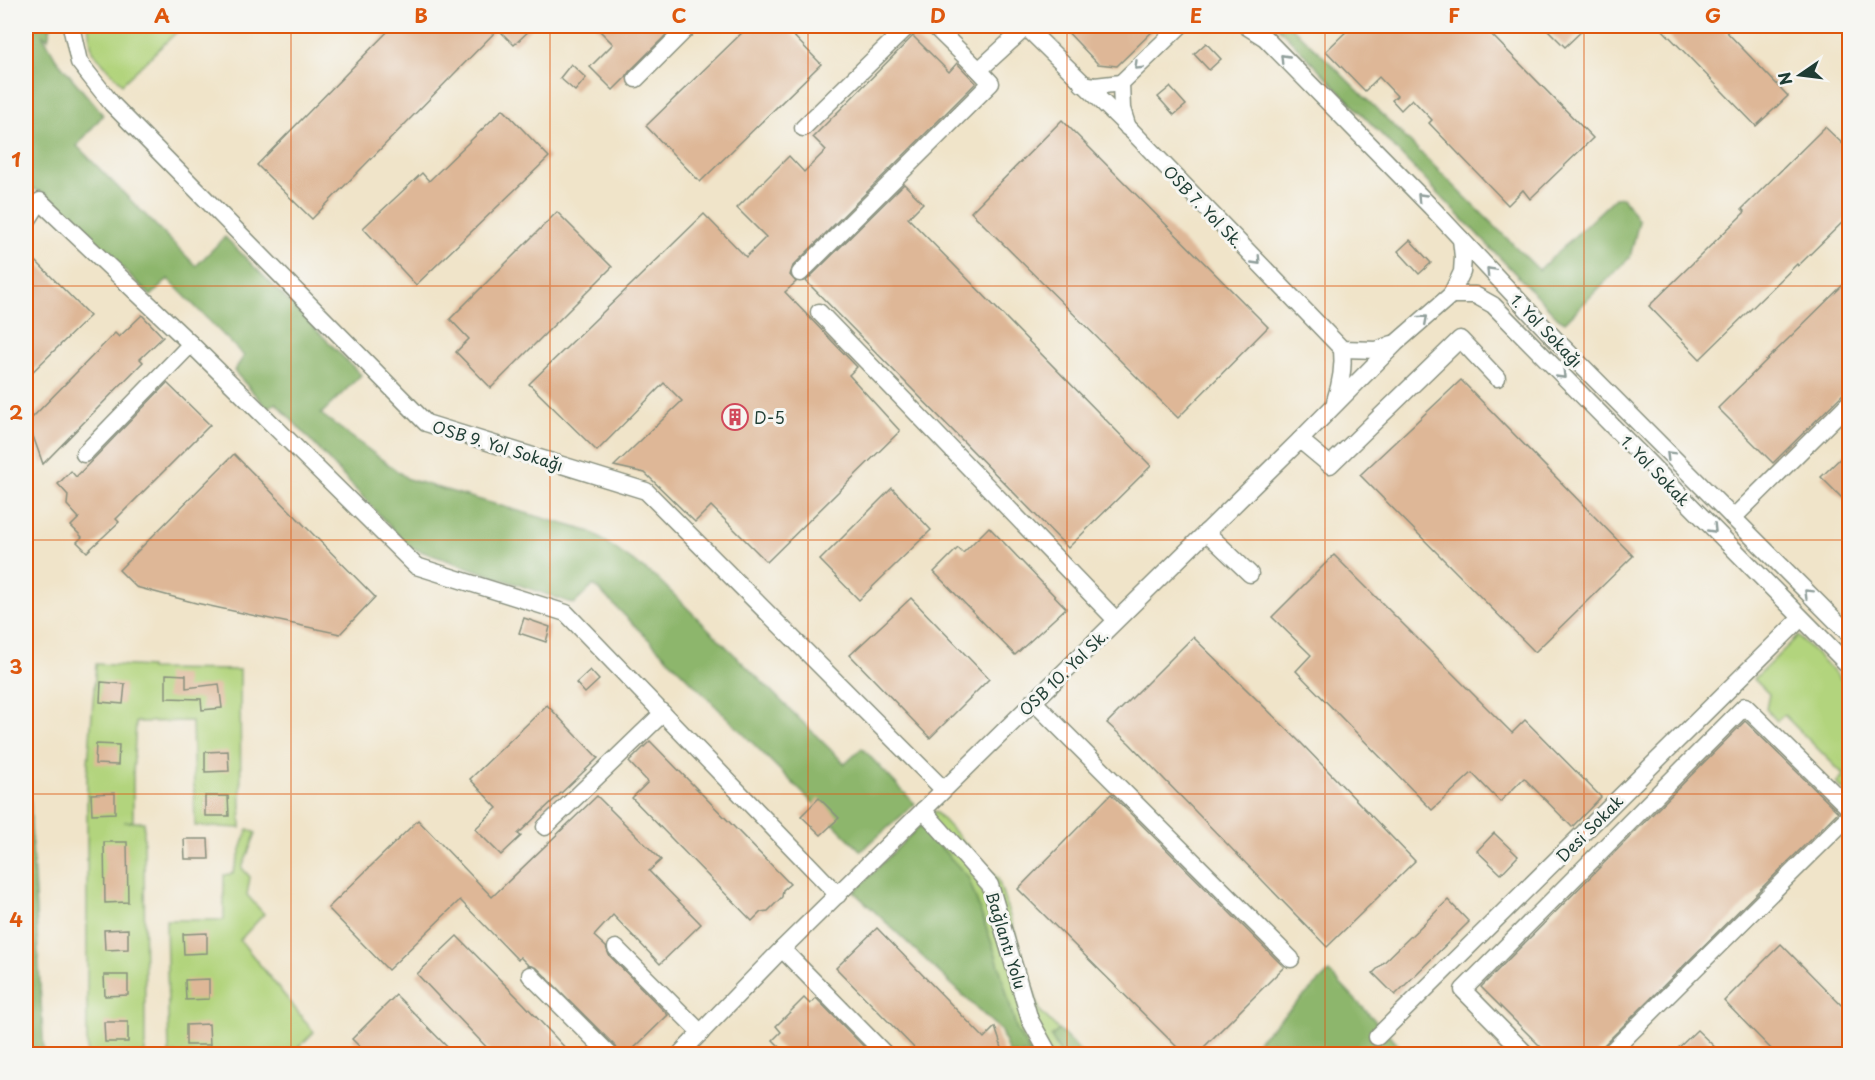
<svg xmlns="http://www.w3.org/2000/svg" width="1875" height="1080" viewBox="0 0 1875 1080" font-family="'Playpen Sans',sans-serif">
<style>
.green{fill:#b2d47d;stroke:#688858;stroke-width:1.5}
.forest{fill:#8db66c;stroke:#567a50;stroke-width:1.5}
.building{fill:#deb797}
.lines{fill:none;stroke-linecap:round;stroke-linejoin:round}
.minor-casing{stroke:#88907e;stroke-width:19}
.minor{stroke:#fff;stroke-width:16}
.oneway{stroke:#8f9e9a}
.grid{fill:none;stroke:#de580e;stroke-width:1.5;stroke-opacity:0.55}
.labels{text-anchor:middle;dominant-baseline:central;stroke-width:6;stroke-linejoin:round;paint-order:stroke}
.street-label{font-size:16px;fill:#1f3d34;stroke:#f6f6f2}
.poi-label{font-size:16px;fill:#1f3d34;stroke:#f6f6f2;text-anchor:start}
.neatline{fill:none;stroke:#de580e;stroke-width:2}
.grid-label{font-size:20px;text-anchor:middle;font-weight:bold;fill:#de580e}
</style>
<rect width="100%" height="100%" fill="#f6f6f2"/>
<filter id="ink" filterUnits="userSpaceOnUse"><feTurbulence type="fractalNoise" baseFrequency=".0167" numOctaves="2"/><feDisplacementMap in="SourceGraphic" scale="12" xChannelSelector="R" yChannelSelector="G"/><feConvolveMatrix kernelMatrix="1 2 1 2 8 2 1 2 1" color-interpolation-filters="sRGB"/></filter>
<filter id="wash" filterUnits="userSpaceOnUse"><feTurbulence type="fractalNoise" baseFrequency=".008" numOctaves="4" result="noise"/><feDisplacementMap in="SourceGraphic" scale="24" xChannelSelector="R" yChannelSelector="G"/><feGaussianBlur stdDeviation="1.35" result="paint"/><feColorMatrix in="noise" values="0 0 0 0 0 0 0 0 0 0 0 0 0 0 0 0 0 1.4 0 .05"/><feComposite in="paint" operator="in"/></filter>
<g filter="url(#wash)">
<rect width="100%" height="100%" fill="#f0e4c9"/>
<g class="green">
<path d="M88 26H183L122 84 92 51Z"/>
<path d="M1798 636 1849 687V792L1842 789 1836 783 1844 775 1784 715 1777 721 1766 709 1769 694 1754 679Z"/>
<path d="M96 664 150 667V669L240 670 241 828 195 826 192 721 136 722 133 774V821L124 822H144L145 1054H87V776Z"/>
<path d="M935 811 998 879 1040 1011 1059 1030 1051 1037 1061 1054H1031L1017 1031 996 955 968 878 921 826Z"/>
<path d="M248 829 256 833 242 868 250 877 247 895 264 914 240 940 314 1032 292 1054H169L166 920H224V875L233 873Z"/>
</g>
<g class="forest">
<path d="M26 26H51L48 39 42 34 56 59 103 115 77 146 196 266 225 237 361 375 321 414 408 479 591 532 657 578 845 764 862 748 915 804 861 851 594 585 574 604 409 547 276 403 267 408 234 371 244 356 168 279 151 296 46 194 26 186Z"/>
<path d="M1277 26H1290L1321 54 1539 270 1615 198 1623 197 1639 221 1630 257 1565 322 1558 318Z"/>
<path d="M26 642 31 825 44 1054H26Z"/>
<path d="M920 825 968 877 996 955 1017 1031 1031 1054H1009L1001 1031 854 892Z"/>
<path d="M1329 972 1407 1054H1244Z"/>
<path d="M1059 1030 1083 1054H1061L1051 1037Z"/>
</g>
<g id="blocks">
<g class="building">
<path d="M393 26H534L514 45 498 29 312 219 257 165Z"/>
<path d="M595 26H675L629 72 626 77 613 90 590 67 613 44Z"/>
<path d="M749 26H784L821 64 700 182 646 126Z"/>
<path d="M1062 26H1158L1117 66 1098 64Z"/>
<path d="M1352 26H1483L1593 138 1530 199 1523 190 1508 205 1429 123 1432 120 1412 99 1401 110 1392 100 1397 96 1379 77 1365 91 1326 51Z"/>
<path d="M1544 26H1587L1565 47Z"/>
<path d="M1659 26H1721L1788 96 1756 126Z"/>
<path d="M913 36 949 72 957 63 976 83 793 266 790 275 796 282 785 292 857 367 849 375 900 431 767 562 711 506 695 522 645 473 614 466 682 401 664 383 597 451 529 384 704 214 746 257 766 237 737 208 789 156 804 172 826 150 813 137Z"/>
<path d="M1206 43 1221 59 1209 70 1194 54Z"/>
<path d="M571 64 586 78 575 91 560 78Z"/>
<path d="M1170 87 1186 105 1174 115 1158 97Z"/>
<path d="M503 109 549 157 416 285 363 228 422 173 429 181Z"/>
<path d="M1062 120 1268 327 1178 418 971 212Z"/>
<path d="M1825 127 1850 151V215L1798 266 1797 264 1700 359 1649 306 1745 212 1742 209Z"/>
<path d="M904 184 923 203 908 218 1151 466 1068 548 806 281Z"/>
<path d="M557 212 612 267 491 388 456 352 469 339 450 319Z"/>
<path d="M1410 240 1431 263 1419 274 1398 251Z"/>
<path d="M26 251 90 316 26 378Z"/>
<path d="M1850 278V387L1773 463 1718 408Z"/>
<path d="M142 315 163 337 140 359 143 362 43 464 28 422 115 333 119 337Z"/>
<path d="M1461 380 1633 556 1535 652 1360 475Z"/>
<path d="M167 383 210 425 116 519 119 522 87 552 77 542 82 537 71 526 79 518 67 505 68 495 58 484 71 471 76 477Z"/>
<path d="M1850 449V506L1821 477Z"/>
<path d="M234 454 375 597 340 634 196 603 136 587 119 570Z"/>
<path d="M892 488 931 530 859 600 820 560Z"/>
<path d="M989 527 1066 608 1015 655 934 572 958 548 963 553Z"/>
<path d="M1334 555 1512 733 1525 720 1601 797 1572 827 1524 778 1500 802 1472 773 1432 810 1296 671 1311 655 1272 617Z"/>
<path d="M911 598 989 679 930 738 850 655Z"/>
<path d="M524 618 550 627 546 642 519 633Z"/>
<path d="M1193 637 1302 744 1415 861 1327 947 1129 743 1107 723Z"/>
<path d="M590 670 599 680 585 693 576 683Z"/>
<path d="M166 674 186 675V688L219 684 222 708 202 710 201 699 166 698Z"/>
<path d="M101 682 125 684 123 704 100 702Z"/>
<path d="M547 705 598 758 518 834 521 836 501 855 475 829 497 808 470 779Z"/>
<path d="M1745 721 1838 812 1602 1047 1596 1054H1548L1481 987Z"/>
<path d="M650 741 790 884 783 890 782 897 768 911 761 912 752 921 632 798 648 782 629 762Z"/>
<path d="M96 744 119 745 118 765 95 764Z"/>
<path d="M228 751 229 771 205 772V752Z"/>
<path d="M115 793V813L92 814 91 794Z"/>
<path d="M1111 794 1284 967 1197 1054H1184L1018 889Z"/>
<path d="M205 796H228L229 816H205Z"/>
<path d="M597 796 661 860 649 871 701 924 660 964 613 915 594 936 606 947 609 955 668 1015 628 1054H619L616 1047 537 968 528 965 520 957 518 960 460 900 388 970 328 908 418 820 492 897Z"/>
<path d="M819 798 839 818 821 835 801 816Z"/>
<path d="M1494 833 1518 856 1501 874 1477 851Z"/>
<path d="M184 839H208L209 859H185Z"/>
<path d="M104 842H127L128 902 105 903Z"/>
<path d="M1448 900 1469 922 1395 995 1373 973Z"/>
<path d="M877 928 984 1038 995 1027 1004 1054H920L836 968Z"/>
<path d="M128 929V949L105 950 104 930Z"/>
<path d="M207 933V953L184 954 183 934Z"/>
<path d="M457 936 524 1004 571 1054H493L417 974Z"/>
<path d="M1781 944 1850 1014V1054H1776L1724 1001Z"/>
<path d="M104 975H128V995L105 996Z"/>
<path d="M209 979V999L186 1000 185 980Z"/>
<path d="M396 995 411 1010 454 1054H367L352 1039Z"/>
<path d="M804 998 810 1004 816 998 871 1054H787L773 1040 781 1032 776 1026Z"/>
<path d="M104 1022H128V1042H105Z"/>
<path d="M209 1024 210 1045H186V1025Z"/>
<path d="M1697 1030 1722 1054H1672Z"/>
</g>
</g>
</g>
<g filter="url(#ink)">
<use href="#blocks" fill-opacity="0" stroke="#88907e" stroke-width="1.5"/>
<g class="lines">
<defs>
<g id="minor">
<path d="M71 26 79 62 112 104 426 423 646 491 943 789"/>
<path d="M934 26 979 70"/>
<path d="M1025 26 1129 128 1342 349 1377 350 1392 344"/>
<path d="M1246 26 1265 38 1431 207 1555 339 1850 635"/>
<path d="M636 79 689 26"/>
<path d="M1082 84 1095 86 1121 83"/>
<path d="M803 128 908 26"/>
<path d="M1128 128 1122 109 1121 83 1180 26"/>
<path d="M26 223 40 201 191 344 416 566 566 613 838 895"/>
<path d="M800 273 991 83 979 70 1026 27"/>
<path d="M1451 295H1475L1493 305 1850 667"/>
<path d="M819 312 1116 620"/>
<path d="M1335 401C1341 383 1344 368 1342 349"/>
<path d="M1300 440 1330 465 1460 339 1497 378"/>
<path d="M84 454 191 344"/>
<path d="M1733 518 1850 402"/>
<path d="M1206 532 1250 574"/>
<path d="M1033 701 1291 959"/>
<path d="M923 810 990 885 1030 1020 1049 1054"/>
<path d="M545 827 663 713"/>
<path d="M616 948 701 1033"/>
<path d="M782 949 885 1054"/>
<path d="M530 975 609 1054"/>
<path d="M1377 1037 1801 618"/>
<path d="M680 1054 782 949 1300 440 1396 343 1451 295 1462 272 1463 257 1461 239"/>
<path d="M1526 1054 1463 990 1745 706 1850 809"/>
<path d="M1609 1054 1850 815"/>
</g>
</defs>
<use href="#minor" class="minor-casing"/>
<use href="#minor" class="minor"/>
</g>
<defs><path id="oneway-chevron" d="M-2-3.5L2.5 0L-2 3.5" fill="none" stroke-width="1.6" stroke-linecap="round" stroke-linejoin="round" transform="scale(1.5)"/></defs>
<g class="oneway">
<use href="#oneway-chevron" transform="translate(1284 58) rotate(-134)"/>
<use href="#oneway-chevron" transform="translate(1138 66) rotate(136)"/>
<use href="#oneway-chevron" transform="translate(1421 197) rotate(-134)"/>
<use href="#oneway-chevron" transform="translate(1257 261) rotate(46)"/>
<use href="#oneway-chevron" transform="translate(1490 271) rotate(-133)"/>
<use href="#oneway-chevron" transform="translate(1424 319) rotate(-41)"/>
<use href="#oneway-chevron" transform="translate(1562 375) rotate(46)"/>
<use href="#oneway-chevron" transform="translate(1670 455) rotate(-135)"/>
<use href="#oneway-chevron" transform="translate(1713 529) rotate(46)"/>
<use href="#oneway-chevron" transform="translate(1808 593) rotate(-135)"/>
</g>
</g>
<path class="grid" d="M291 26V1054M550 26V1054M808 26V1054M1067 26V1054M1325 26V1054M1584 26V1054M26 286H1850M26 540H1850M26 794H1850"/>
<defs>
<symbol id="building-ring" viewBox="-11 -11 22 22"><circle r="9.5" fill="#f6f6f2" stroke="#d1495b" stroke-width="1.5"/><path d="M-4-6H4V6H1V3H-1V6H-4ZM-2.5-4.3h1.7v1.8h-1.7ZM.8-4.3h1.7v1.8H.8ZM-2.5-1h1.7V.8h-1.7ZM.8-1h1.7V.8H.8Z" fill="#d1495b"/></symbol>
</defs>
<g fill-rule="evenodd">
<use href="#building-ring" x="720" y="402" width="30" height="30"/>
</g>
<g class="labels">
<g class="street-label">
<text transform="translate(1204 206) rotate(46)">OSB 7. Yol Sk.</text>
<text transform="translate(1547 330) rotate(46)">1. Yol Sokağı</text>
<text transform="translate(498 445) rotate(17)">OSB 9. Yol Sokağı</text>
<text transform="translate(1656 470) rotate(46)">1. Yol Sokak</text>
<text transform="translate(1063 672) rotate(-44)">OSB 10. Yol Sk.</text>
<text transform="translate(1589 828) rotate(-45)">Desi Sokak</text>
<text transform="translate(1007 940) rotate(73)">Bağlantı Yolu</text>
</g>
<g class="poi-label">
<text x="754" y="417">D-5</text>
</g>
</g>
<rect width="1875" height="1080" fill="none" stroke="#f6f6f2" stroke-width="66"/>
<g transform="translate(1800 75) rotate(256)" stroke="#f6f6f2" stroke-width="4.5" paint-order="stroke">
<path d="M0-4.5L10 22L0 15L-10 22Z" fill="#1f3d34"/>
<text y="-9" font-size="16" font-weight="bold" text-anchor="middle" fill="#1f3d34">N</text>
</g>
<rect x="33" y="33" width="1809" height="1014" class="neatline"/>
<g class="grid-label">
<text x="162" y="23">A</text>
<text x="421" y="23">B</text>
<text x="679" y="23">C</text>
<text x="938" y="23">D</text>
<text x="1196" y="23">E</text>
<text x="1454" y="23">F</text>
<text x="1713" y="23">G</text>
<text x="16" y="167">1</text>
<text x="16" y="420">2</text>
<text x="16" y="674">3</text>
<text x="16" y="927">4</text>
</g>
</svg>
